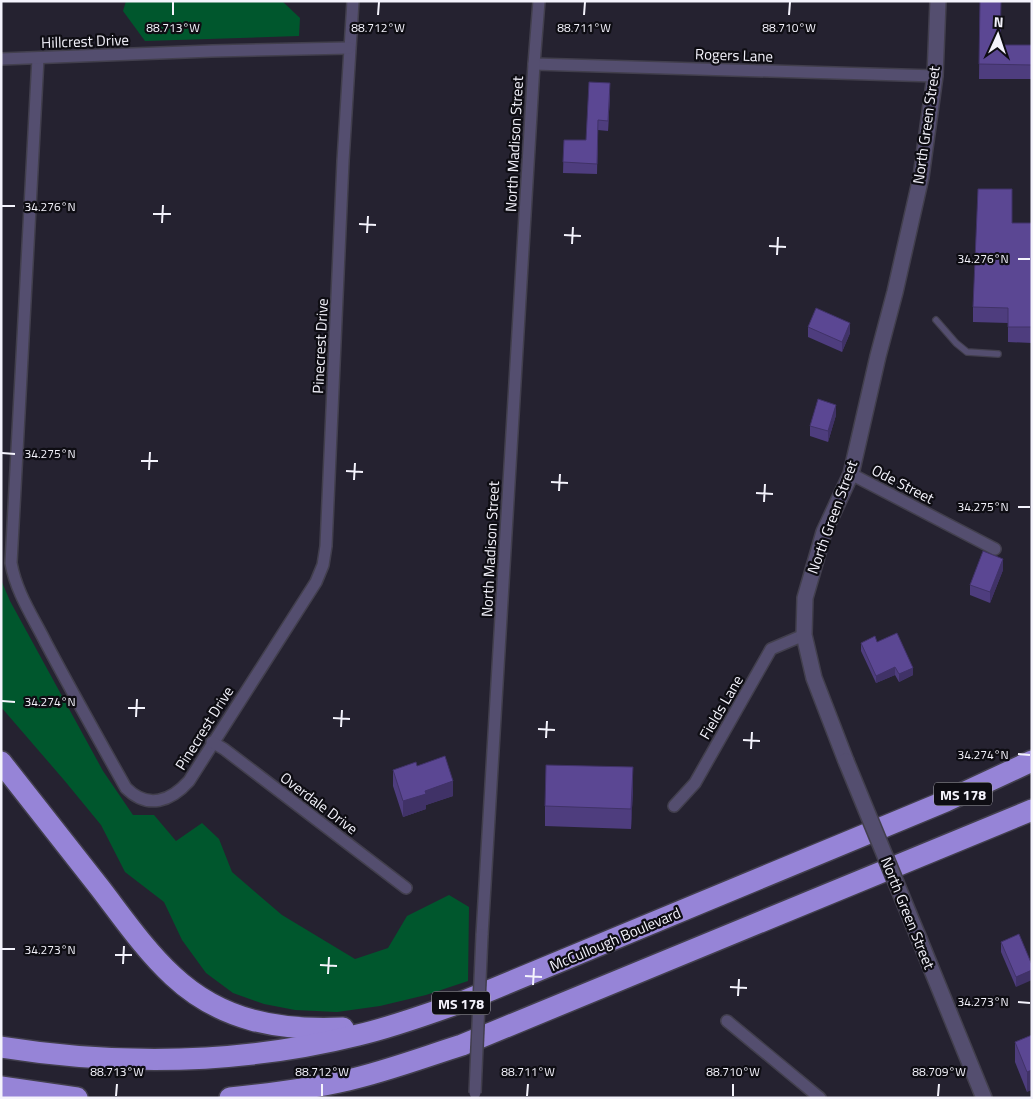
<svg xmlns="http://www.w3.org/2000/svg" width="1033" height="1099" viewBox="0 0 1033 1099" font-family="'Titillium Web',sans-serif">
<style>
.green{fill:#00572d}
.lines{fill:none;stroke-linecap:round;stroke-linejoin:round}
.service-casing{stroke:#423f4d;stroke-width:8}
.minor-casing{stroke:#423f4d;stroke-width:14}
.tertiary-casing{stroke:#423f4d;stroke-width:18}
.motorway-casing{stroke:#423f4d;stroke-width:24}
.service{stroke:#544e6f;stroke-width:5.5}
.minor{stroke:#544e6f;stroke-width:11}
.tertiary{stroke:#544e6f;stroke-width:15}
.motorway{stroke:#9684d7;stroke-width:21}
.minor-bridge-casing{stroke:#423f4d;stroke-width:14;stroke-linecap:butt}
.tertiary-bridge-casing{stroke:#423f4d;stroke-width:18;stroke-linecap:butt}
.minor-bridge{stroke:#544e6f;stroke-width:11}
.tertiary-bridge{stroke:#544e6f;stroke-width:15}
.wall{fill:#4e3d7e}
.shaded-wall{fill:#403267}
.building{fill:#5b4793;stroke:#403267}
.ticks{fill:none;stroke:#f4f3fc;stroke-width:2}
.labels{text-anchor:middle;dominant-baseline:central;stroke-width:4.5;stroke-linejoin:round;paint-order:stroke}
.shield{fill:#0e0d13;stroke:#afaeb6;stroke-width:1}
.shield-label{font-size:14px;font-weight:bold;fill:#f4f3fc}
.street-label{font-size:15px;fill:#f4f3fc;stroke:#0e0d13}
.ticks-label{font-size:12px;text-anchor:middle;fill:#f4f3fc;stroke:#0e0d13;stroke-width:4.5;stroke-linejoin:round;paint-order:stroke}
</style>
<rect width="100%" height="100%" fill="#252230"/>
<g class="green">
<path d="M126 1H282L300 18 299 36 145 41 123 11Z"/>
<path d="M1 580 10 601 103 771 133 815H154L176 841 202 823 219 839 232 872 282 915 355 959 388 948 407 916 449 895 469 907 468 981 426 995 380 1006 337 1012 295 1010 264 1004 233 993 206 973 182 940 164 902 125 872 101 825 64 780 1 707Z"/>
</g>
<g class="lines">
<defs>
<path id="service" d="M936 320 956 343 967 352 998 354"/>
<g id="minor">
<path d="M38 58 11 563C16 592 33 617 46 643 72 692 99 740 126 788 148 810 171 801 189 781L316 582 323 565 326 546 343 161 353 1"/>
<path d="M1 59 212 51 349 48"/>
<path d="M534 64 935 76"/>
<path d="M851 474 995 549"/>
<path d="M212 742 224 749 406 888"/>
<path d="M674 806 695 783 771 649 804 635"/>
<path d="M482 935 534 64 539 1"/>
<path d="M727 1021 820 1098"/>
</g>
<g id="tertiary">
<path d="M846 761 814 678 804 635 805 598 824 532 851 474 878 356 895 292 921 177 935 76 938 1"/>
<path d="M920 941 984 1098"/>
</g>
<g id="motorway">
<path d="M1 762C34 804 67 846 100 888 123 918 145 950 173 976 221 1021 279 1031 343 1028"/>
<path d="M1 1047C120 1066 241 1064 358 1035 393 1027 428 1014 462 1002L946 801 1032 761"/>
<path d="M1 1087 77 1098"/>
<path d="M230 1098C270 1094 309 1089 348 1080 387 1071 424 1057 462 1045L1032 810"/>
</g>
</defs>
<use href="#service" class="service-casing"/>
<use href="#minor" class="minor-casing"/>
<use href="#tertiary" class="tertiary-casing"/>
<use href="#motorway" class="motorway-casing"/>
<use href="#service" class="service"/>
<use href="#minor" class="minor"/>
<use href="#tertiary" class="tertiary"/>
<use href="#motorway" class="motorway"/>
<defs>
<path id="minor-bridge" d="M475 1093 482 935"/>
<path id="tertiary-bridge" d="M846 761 920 941"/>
</defs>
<use href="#minor-bridge" class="minor-bridge-casing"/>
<use href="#tertiary-bridge" class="tertiary-bridge-casing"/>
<use href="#minor-bridge" class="minor-bridge"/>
<use href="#tertiary-bridge" class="tertiary-bridge"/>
</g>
<g class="wall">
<path d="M980 1 1000 45H1032V79H979Z"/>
<path d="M610 94 608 131 598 130 597 174 563 173 564 140H586Z"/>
<path d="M1032 223V343L1008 342V323L973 322V307Z"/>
<path d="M808 327 850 333 842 352 808 337Z"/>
<path d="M836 415 828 442 810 436V426Z"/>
<path d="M1003 570 990 603 970 595V585Z"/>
<path d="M877 642 913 675 899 682 895 675 876 683 861 651V643Z"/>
<path d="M393 770 453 796 426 805V809L403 817 393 786Z"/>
<path d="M633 788 631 829 545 826V806Z"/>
<path d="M1019 934 1016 987 1001 952V942Z"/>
<path d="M1032 1035 1027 1092 1015 1062V1042Z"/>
</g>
<g class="shaded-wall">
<path d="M610 83V94L608 131V121Z"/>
<path d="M850 323V333L842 352V342Z"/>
<path d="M836 405V415L828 442V431Z"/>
<path d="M1003 559V570L990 603V592Z"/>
<path d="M895 667V675L876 683V676Z"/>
<path d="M913 668V675L899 682V674Z"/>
<path d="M633 767V788L631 829V809Z"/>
<path d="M453 781V796L426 805V809L403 817V801L425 791Z"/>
<path d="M1032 970V980L1016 987V977Z"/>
<path d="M1032 1070V1090L1027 1092V1072Z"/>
</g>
<g class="building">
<path d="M980 1H1001L1000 45H1032V65L979 64Z"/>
<path d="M589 82 610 83 608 121 598 120 597 164 563 162 564 140H586Z"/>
<path d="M978 189H1012V223H1032V327H1008V308L973 307Z"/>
<path d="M816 308 850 323 842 342 808 327Z"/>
<path d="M818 399 836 405 828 431 810 426Z"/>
<path d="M983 551 1003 559 990 592 970 585Z"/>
<path d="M897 633 913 668 899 674 895 667 876 676 861 643 875 636 877 642Z"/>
<path d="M445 756 453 781 425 791 426 794 403 801 393 770 416 762 417 766Z"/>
<path d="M546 765 633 767 631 809 545 806Z"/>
<path d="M1019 934 1032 965V970L1016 977 1001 942Z"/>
<path d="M1032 1035V1070L1027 1072 1015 1042Z"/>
</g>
<path class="ticks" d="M173 15V2M378 15 379 2M584 15 585 2M789 15 790 2M2 206H15M153 214H171M162 223 163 205M359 224 376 225M367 233 368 216M564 235 581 236M572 244 573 227M769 246 786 247M777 255 778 237M1018 259H1030M2 453 15 454M141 461H158M149 470 150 452M346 471 363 472M354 480 355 463M551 482 568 483M559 491 560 474M756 493 773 494M764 502 765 484M1018 507H1030M2 701 15 702M128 708H145M136 717 137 699M333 718 350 719M341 727 342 710M538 729 555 730M546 738 547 721M743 740 760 741M751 749 752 732M1018 754 1030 755M2 949H15M115 955H132M123 964 124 946M320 965 337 966M328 974 329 957M525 976 542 977M533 985 534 968M730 987 747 988M738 996 739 979M1018 1002 1030 1003M116 1096 117 1084M322 1096V1084M527 1096 528 1084M733 1096V1084M938 1096 939 1084"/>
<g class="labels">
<g class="shield">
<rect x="934" y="782.5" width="58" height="23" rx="4"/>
<rect x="432" y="991.5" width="58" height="23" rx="4"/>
</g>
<g class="shield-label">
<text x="963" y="794">MS 178</text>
<text x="461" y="1003">MS 178</text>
</g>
<g class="street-label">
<text transform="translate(85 41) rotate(-2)">Hillcrest Drive</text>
<text transform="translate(734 55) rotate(2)">Rogers Lane</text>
<text transform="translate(926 125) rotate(-82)">North Green Street</text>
<text transform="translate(514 144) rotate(-87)">North Madison Street</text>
<text transform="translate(320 346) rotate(-87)">Pinecrest Drive</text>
<text transform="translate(903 484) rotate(27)">Ode Street</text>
<text transform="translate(832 517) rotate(-70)">North Green Street</text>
<text transform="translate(490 549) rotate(-87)">North Madison Street</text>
<text transform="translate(721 707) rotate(-60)">Fields Lane</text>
<text transform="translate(204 728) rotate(-58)">Pinecrest Drive</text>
<text transform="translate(319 803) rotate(37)">Overdale Drive</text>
<text transform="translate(908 913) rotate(68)">North Green Street</text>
<text transform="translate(615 939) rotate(-23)">McCullough Boulevard</text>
</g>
</g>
<g class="ticks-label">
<text x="173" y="32">88.713°W</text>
<text x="378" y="32">88.712°W</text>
<text x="584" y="32">88.711°W</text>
<text x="789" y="32">88.710°W</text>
<text x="50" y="211">34.276°N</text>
<text x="983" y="263">34.276°N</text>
<text x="50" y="458">34.275°N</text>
<text x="983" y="511">34.275°N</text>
<text x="50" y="706">34.274°N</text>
<text x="983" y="759">34.274°N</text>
<text x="50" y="954">34.273°N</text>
<text x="983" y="1006">34.273°N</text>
<text x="117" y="1076">88.713°W</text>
<text x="322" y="1076">88.712°W</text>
<text x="528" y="1076">88.711°W</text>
<text x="733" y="1076">88.710°W</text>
<text x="939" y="1076">88.709°W</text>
</g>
<rect width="1033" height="1099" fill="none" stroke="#f4f3fc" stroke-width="5"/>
<g transform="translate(998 35) rotate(3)" stroke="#0e0d13" stroke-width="4" paint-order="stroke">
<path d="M0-4L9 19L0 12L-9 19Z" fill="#f4f3fc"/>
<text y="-8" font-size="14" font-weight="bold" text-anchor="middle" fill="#f4f3fc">N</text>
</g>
</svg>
